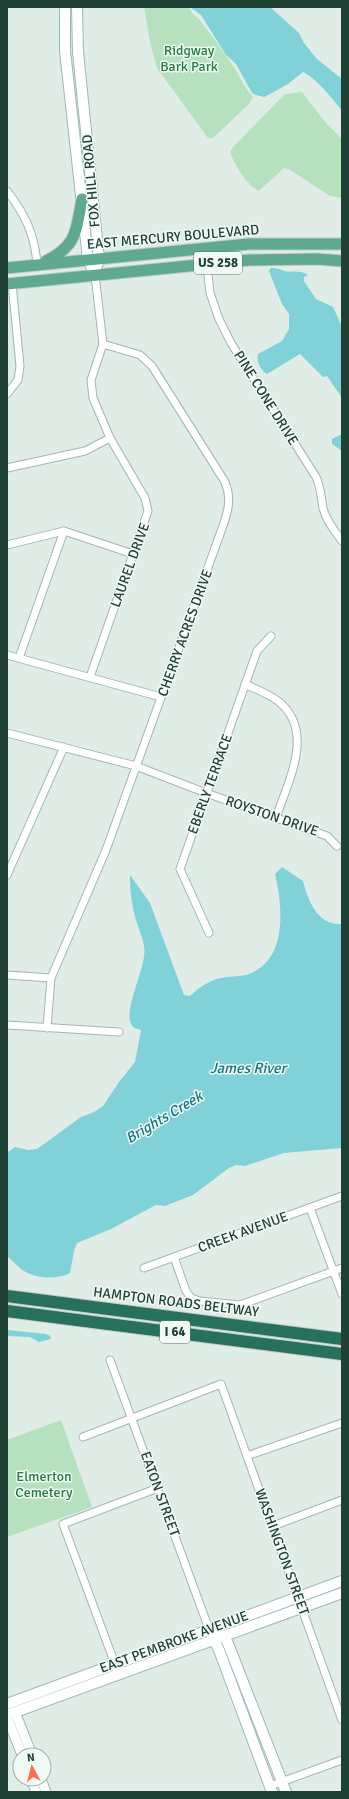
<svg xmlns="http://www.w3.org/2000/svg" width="349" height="1799" viewBox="0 0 349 1799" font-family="Signika,sans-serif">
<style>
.green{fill:#b6e1bf}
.water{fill:#81d1d9}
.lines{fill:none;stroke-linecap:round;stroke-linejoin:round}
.minor-casing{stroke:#a2b6ae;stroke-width:9}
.tertiary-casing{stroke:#a2b6ae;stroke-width:11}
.secondary-casing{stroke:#9dbaae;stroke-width:12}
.primary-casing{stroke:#c0cac6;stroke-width:13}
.motorway-casing{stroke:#c0cac6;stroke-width:14}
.minor{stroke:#fff;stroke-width:7}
.tertiary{stroke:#fff;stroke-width:9}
.secondary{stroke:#fff;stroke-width:10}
.primary{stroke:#5fa891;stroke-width:11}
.motorway{stroke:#27705c;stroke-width:12}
.labels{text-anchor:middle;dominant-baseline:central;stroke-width:3;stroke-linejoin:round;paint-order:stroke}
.shield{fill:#f1f9f5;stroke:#5e786f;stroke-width:1}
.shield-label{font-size:13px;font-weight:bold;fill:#1f4035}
.park-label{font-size:14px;fill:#247c40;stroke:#f1f9f5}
.street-label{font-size:14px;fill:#1f4035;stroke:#f1f9f5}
.water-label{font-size:15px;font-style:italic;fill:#117783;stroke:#f1f9f5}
</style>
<rect width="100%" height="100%" fill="#e0ede7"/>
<g class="green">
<path d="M144 7H189C191 14 198 17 202 23 213 37 223 51 233 66 240 76 244 88 253 97L249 104 213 138H208L157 68 150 42Z"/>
<path d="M302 92 326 123 342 139V198L330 196 290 170 284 168 259 191C246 185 235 165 230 152L233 147 285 94Z"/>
<path d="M61 1420 92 1507 7 1537V1440Z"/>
</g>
<g class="water">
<path d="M190 7H270L299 33 304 43 317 59 342 79V111C334 100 315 77 303 72L288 84 270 94 264 97 256 95 252 93 236 64 226 55 201 15Z"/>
<path d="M271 268C278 268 279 269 284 271 292 273 300 269 308 275L304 277V281L316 299 333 307 342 327V398L327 376 323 377 300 354 267 374C261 371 256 361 258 354L282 341 289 329V314L282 304 269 271Z"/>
<path d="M342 434V451L332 444V439Z"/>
<path d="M282 867 303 881C308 901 318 926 342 924V1148L284 1153 245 1166 236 1165 229 1168 193 1195 165 1206 156 1205 111 1229 77 1243 74 1251 70 1273C57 1280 34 1279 21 1269 16 1265 12 1260 7 1256V1153L15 1147 28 1150 37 1149 81 1117 94 1112 103 1106 119 1082 135 1062 141 1030C137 1029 133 1028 131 1024 124 1012 143 971 144 956 146 945 141 936 138 926 132 909 130 892 130 875L150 903 184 995 190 996C199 988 209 980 221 978 229 976 238 977 246 975 288 962 283 908 275 874Z"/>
<path d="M7 1330 46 1334 50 1336 51 1339 39 1342 30 1337 7 1336Z"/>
</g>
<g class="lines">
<defs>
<g id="minor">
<path d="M7 191C25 214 35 235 37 265"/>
<path d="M205 248 210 293 219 319 231 343 316 477C321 488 321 497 323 508 326 521 335 531 342 541"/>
<path d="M7 394 18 380 20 366 12 283"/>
<path d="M7 468 85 451 110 438"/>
<path d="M7 545 64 531 133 554"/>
<path d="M7 655 161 697"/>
<path d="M19 658 64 531"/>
<path d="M90 677 148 511 145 498 110 438 93 398 91 380 103 344 95 275"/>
<path d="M245 684C255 689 269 694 278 701 316 731 288 781 276 818"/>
<path d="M7 733 136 766 206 793 327 836 337 846"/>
<path d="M7 875 64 747"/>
<path d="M209 933 180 869 257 651 271 636"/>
<path d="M7 975 51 978"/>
<path d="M7 1025 119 1032"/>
<path d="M47 1028 51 978 106 850 224 523C229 508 231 497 225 482L152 366 140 355 103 344"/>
<path d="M310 1208 342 1294"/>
<path d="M174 1257 186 1291 191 1298 200 1301 240 1305 342 1268"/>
<path d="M144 1268 342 1196"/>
<path d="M110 1360 209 1629"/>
<path d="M83 1437 221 1384 342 1720"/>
<path d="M247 1456 342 1423"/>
<path d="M273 1526 342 1500"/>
<path d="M119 1675 63 1524 158 1488"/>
<path d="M270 1786 342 1760"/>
</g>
<g id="tertiary">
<path d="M15 1712 32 1755"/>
<path d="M7 1717 22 1755"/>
<path d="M31 1779 36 1792"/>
<path d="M41 1779 46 1792"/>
</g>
<g id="secondary">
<path d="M65 7V51L87 250 88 260 95 275"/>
<path d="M77 7 78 52 99 259 97 266"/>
<path d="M219 1634 225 1637 229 1646 286 1792"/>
<path d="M212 1635 219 1650 272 1792"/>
<path d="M7 1704 342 1581"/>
<path d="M7 1715 342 1593"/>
</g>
<g id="primary">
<path d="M46 261C77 246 76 231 82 199"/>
<path d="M7 268 249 244H342"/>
<path d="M7 284 249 260 317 259 342 261"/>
</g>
<g id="motorway">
<path d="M7 1296 342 1339"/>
<path d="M7 1311 342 1354"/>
</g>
</defs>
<use href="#minor" class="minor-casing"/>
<use href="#tertiary" class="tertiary-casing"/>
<use href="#secondary" class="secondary-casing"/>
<use href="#primary" class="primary-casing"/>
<use href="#motorway" class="motorway-casing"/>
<use href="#minor" class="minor"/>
<use href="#tertiary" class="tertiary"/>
<use href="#secondary" class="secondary"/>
<use href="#primary" class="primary"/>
<use href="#motorway" class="motorway"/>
</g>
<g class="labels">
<g class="shield">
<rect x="194" y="252" width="48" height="22" rx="3"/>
<rect x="160" y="1321" width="30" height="22" rx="3"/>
</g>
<g class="shield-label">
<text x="218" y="263">US 258</text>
<text x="175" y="1332">I 64</text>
</g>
<g class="park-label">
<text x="189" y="50">Ridgway<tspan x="189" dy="16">Bark Park</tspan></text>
<text x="44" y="1476">Elmerton<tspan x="44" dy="16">Cemetery</tspan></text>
</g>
<g class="street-label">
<text transform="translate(91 181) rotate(-95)">FOX HILL ROAD</text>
<text transform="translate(173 237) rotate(-5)">EAST MERCURY BOULEVARD</text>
<text transform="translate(266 398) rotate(58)">PINE CONE DRIVE</text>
<text transform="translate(130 565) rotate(-70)">LAUREL DRIVE</text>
<text transform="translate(185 633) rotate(-70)">CHERRY ACRES DRIVE</text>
<text transform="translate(210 784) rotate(-70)">EBERLY TERRACE</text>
<text transform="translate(272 816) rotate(19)">ROYSTON DRIVE</text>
<text transform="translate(243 1232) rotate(-20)">CREEK AVENUE</text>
<text transform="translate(176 1302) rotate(7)">HAMPTON ROADS BELTWAY</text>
<text transform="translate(160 1494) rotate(70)">EATON STREET</text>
<text transform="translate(282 1552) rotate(70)">WASHINGTON STREET</text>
<text transform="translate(174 1642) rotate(-20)">EAST PEMBROKE AVENUE</text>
</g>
<g class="water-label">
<text x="248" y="1068">James River</text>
<text transform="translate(164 1117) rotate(-31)">Brights Creek</text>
</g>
</g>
<rect width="349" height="1799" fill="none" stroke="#1f4035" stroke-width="16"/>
<g transform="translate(32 1767) rotate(353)"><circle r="19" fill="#f1f9f5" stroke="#9dafa8"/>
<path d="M0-3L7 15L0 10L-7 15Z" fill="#ff6d4c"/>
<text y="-6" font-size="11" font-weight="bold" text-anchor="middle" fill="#1f4035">N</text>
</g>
</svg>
